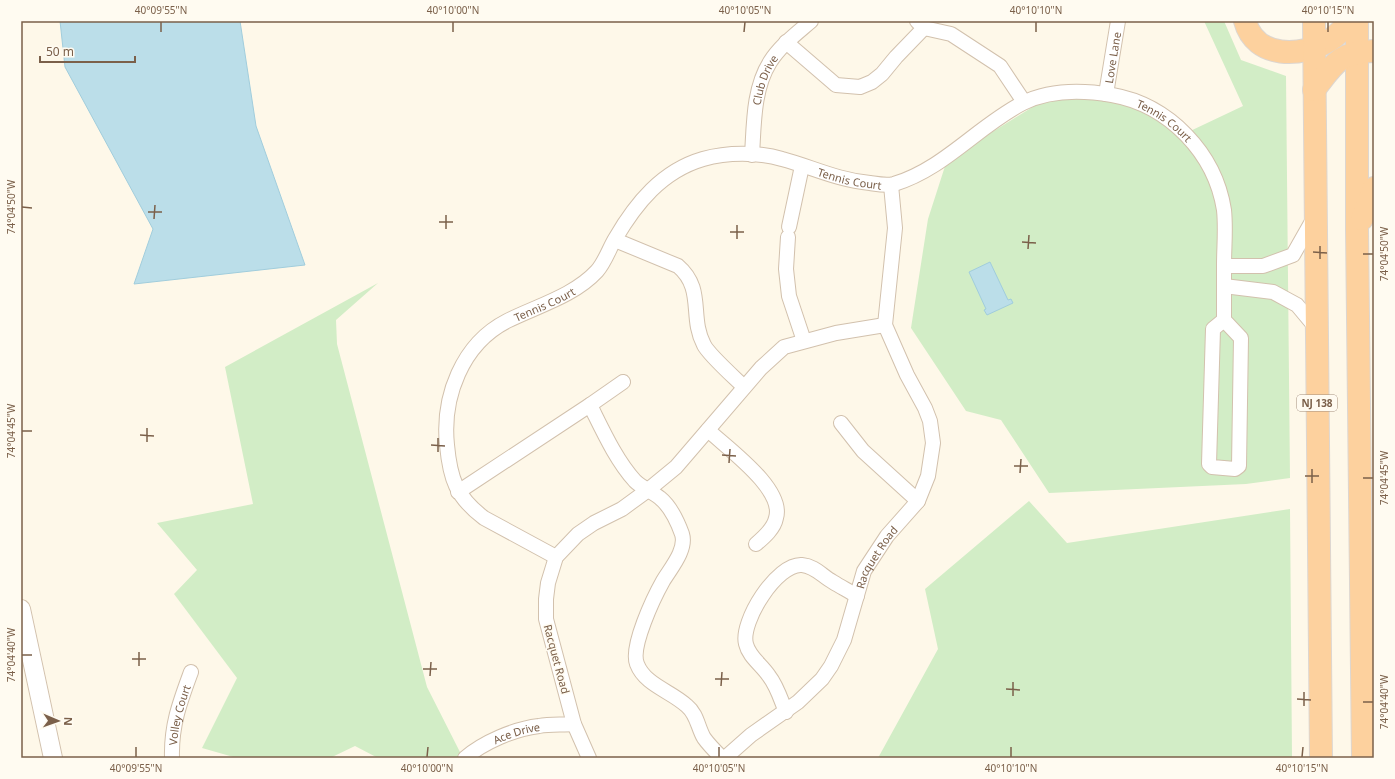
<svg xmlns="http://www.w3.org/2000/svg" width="1395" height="779" viewBox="0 0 1395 779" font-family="'Noto Sans',sans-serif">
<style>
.green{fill:#d2edc6}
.water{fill:#bbdee9;stroke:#a1cddc}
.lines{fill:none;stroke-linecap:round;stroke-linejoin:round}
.minor-casing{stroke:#d2c1ad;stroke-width:16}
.tertiary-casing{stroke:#d2c1ad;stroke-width:20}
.trunk-casing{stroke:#ddd6d0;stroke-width:24}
.minor{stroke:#fff;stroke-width:14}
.tertiary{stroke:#fff;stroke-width:18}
.trunk{stroke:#fdd19e;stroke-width:22}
.ticks{fill:none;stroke:#7b604a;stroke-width:1.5}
.labels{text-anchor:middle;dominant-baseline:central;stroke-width:3;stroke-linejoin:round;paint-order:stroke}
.shield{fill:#fffbf1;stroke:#a38e7c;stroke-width:1}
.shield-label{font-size:10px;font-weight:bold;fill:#7b604a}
.street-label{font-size:11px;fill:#7b604a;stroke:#fffbf1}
.neatline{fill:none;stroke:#7b604a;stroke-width:1.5}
.ticks-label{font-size:10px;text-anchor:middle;fill:#7b604a}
</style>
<rect width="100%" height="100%" fill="#fef8e9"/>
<g class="green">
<path d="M1204 21H1224L1241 60 1286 76 1290 478 1246 484 1049 493 1001 420 966 411 911 328 928 219 947 160 1052 95 1106 89 1186 133 1243 106Z"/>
<path d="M378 283 336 320 337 344 427 687 463 758H378L355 746 330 758H237L202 748 237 678 174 594 197 570 157 523 253 504 225 367Z"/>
<path d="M1029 501 1067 543 1290 509 1292 758H878L938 649 925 589Z"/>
</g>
<g class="water">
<path d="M60 21H240L256 126 305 265 134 284 153 229 65 67Z"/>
<path d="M990 262 1008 300 1011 299 1013 303 987 315 984 310 986 309 969 272Z"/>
</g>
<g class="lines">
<defs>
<g id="minor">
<path d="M917 21 924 28 951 34 1000 66 1024 102"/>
<path d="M786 42 836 85 860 87 872 82 882 74 896 57 924 28"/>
<path id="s1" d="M1106 94 1118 21"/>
<path id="s2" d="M752 155C754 125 753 89 770 62 780 46 796 34 811 21"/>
<path d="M789 227 802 166"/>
<path d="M788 237 786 269 789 296 804 341"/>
<path d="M615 240 678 266C705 289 689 317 704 345 709 355 735 378 744 387"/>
<path d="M1224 266H1263L1293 255 1314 218"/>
<path d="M1224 286 1273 292 1297 305 1317 329"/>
<path d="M590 405C603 431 616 460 635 481 642 488 653 492 660 498 670 506 678 523 682 534 687 550 670 569 663 581 654 597 630 647 637 664 645 685 671 691 687 706 697 714 698 728 704 738 709 745 716 752 722 758"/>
<path d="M841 423 863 451 918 501"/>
<path d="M708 430C727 448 785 489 776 518 774 529 763 538 756 544"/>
<path d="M458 492 590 405 623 382"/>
<path id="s3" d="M556 557 484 518C456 497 450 478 447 445 442 397 462 344 507 321 537 306 574 296 597 271 605 262 609 249 615 239 636 203 662 171 703 159 727 152 758 152 782 159 812 167 837 180 870 183 877 184 886 186 894 184 944 169 978 126 1023 103 1051 89 1083 90 1112 95 1169 105 1215 153 1224 210 1226 229 1224 247 1224 265 1224 284 1224 302 1224 320L1241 338 1239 466 1235 469 1212 467 1209 464 1213 329 1224 320"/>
<path d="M786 712C781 700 777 686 769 676 762 665 749 657 746 644 740 622 777 563 802 565 815 566 822 576 833 582 841 587 849 591 857 596"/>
<path id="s4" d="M172 758C171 725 180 702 191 672"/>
<path id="s5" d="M465 758C484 742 514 729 539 726 550 724 562 725 574 724"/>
<path d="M589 758 574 724 546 619V599L548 583 556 557 578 534 594 523 622 509 648 490 676 467 761 368 784 347 836 333 885 325"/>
<path id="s6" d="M725 758 751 735 798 702 822 679 831 666 844 640 864 571 887 536 918 501 928 476 933 443 930 421 925 408 907 375 885 325 895 228 891 185"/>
</g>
<path id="tertiary" d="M21 609 53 758"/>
<g id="trunk">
<path d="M1245 21C1255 59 1302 58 1330 40 1338 35 1344 28 1350 21"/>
<path d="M1314 21 1321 758"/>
<path d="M1357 21V229L1363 758"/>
<path d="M1314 90C1334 64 1339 52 1374 51"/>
<path d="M1362 219 1374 188"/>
</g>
</defs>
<use href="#minor" class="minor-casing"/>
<use href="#tertiary" class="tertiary-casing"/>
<use href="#trunk" class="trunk-casing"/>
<use href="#minor" class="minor"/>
<use href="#tertiary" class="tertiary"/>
<use href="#trunk" class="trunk"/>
</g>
<path class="ticks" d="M161 32V22M453 32V22M744 32 745 22M1036 32V22M1328 32V22M22 207 32 208M148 212H162M154 219 155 205M439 222H453M446 229V215M730 232H744M737 239V225M1022 242 1036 243M1028 249 1029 235M1313 252 1327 253M1363 254H1373M1320 259V246M22 431H32M140 435 154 436M147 442V428M431 445 445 446M438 452V438M722 455 736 456M729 463 730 449M1014 466H1028M1020 473 1021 459M1305 476H1319M1363 478H1373M1312 483V469M22 655H32M132 659H146M139 666V652M423 669H437M430 676 431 662M715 679H729M721 686 722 672M1006 689 1020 690M1013 696V682M1297 699 1311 700M1363 702H1373M1304 706V692M136 757V747M427 757 428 747M719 757V747M1011 757V747M1302 757 1303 747"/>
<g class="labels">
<rect class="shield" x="1297" y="395" width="40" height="16" rx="3"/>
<g class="shield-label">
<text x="1317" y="403">NJ 138</text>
</g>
<g class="street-label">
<text stroke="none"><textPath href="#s1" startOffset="37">Love Lane</textPath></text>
<text stroke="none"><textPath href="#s2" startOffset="77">Club Drive</textPath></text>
<text stroke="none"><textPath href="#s3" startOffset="1074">Tennis Court</textPath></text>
<text stroke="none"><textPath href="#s3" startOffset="726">Tennis Court</textPath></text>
<text stroke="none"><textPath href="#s3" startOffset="354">Tennis Court</textPath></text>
<text stroke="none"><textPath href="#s6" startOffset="260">Racquet Road</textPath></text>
<text transform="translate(557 659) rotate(75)">Racquet Road</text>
<text stroke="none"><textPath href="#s4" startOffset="44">Volley Court</textPath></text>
<text stroke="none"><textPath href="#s5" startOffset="58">Ace Drive</textPath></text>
</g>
</g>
<rect width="1395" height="779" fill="none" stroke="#fffbf1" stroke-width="44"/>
<g transform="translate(58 721) rotate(92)" stroke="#fffbf1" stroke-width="3" paint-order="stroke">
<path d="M0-3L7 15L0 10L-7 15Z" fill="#7b604a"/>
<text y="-6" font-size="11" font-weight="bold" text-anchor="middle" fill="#7b604a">N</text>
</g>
<path d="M40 56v6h95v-6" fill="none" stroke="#7b604a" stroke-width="2"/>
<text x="46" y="56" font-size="12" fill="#7b604a" stroke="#fffbf1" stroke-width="3" paint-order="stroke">50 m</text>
<rect x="22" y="22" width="1351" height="735" class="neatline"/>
<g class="ticks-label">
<text x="161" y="14">40°09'55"N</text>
<text x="453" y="14">40°10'00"N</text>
<text x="745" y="14">40°10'05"N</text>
<text x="1036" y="14">40°10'10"N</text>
<text x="1328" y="14">40°10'15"N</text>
<text transform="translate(11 207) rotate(-90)" y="4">74°04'50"W</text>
<text transform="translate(1384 254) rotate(-90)" y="4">74°04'50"W</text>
<text transform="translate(11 431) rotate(-90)" y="4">74°04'45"W</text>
<text transform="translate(1384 478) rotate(-90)" y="4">74°04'45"W</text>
<text transform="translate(11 655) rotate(-90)" y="4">74°04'40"W</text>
<text transform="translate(1384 702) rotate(-90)" y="4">74°04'40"W</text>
<text x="136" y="772">40°09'55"N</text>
<text x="427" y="772">40°10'00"N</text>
<text x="719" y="772">40°10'05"N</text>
<text x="1011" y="772">40°10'10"N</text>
<text x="1302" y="772">40°10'15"N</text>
</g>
</svg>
